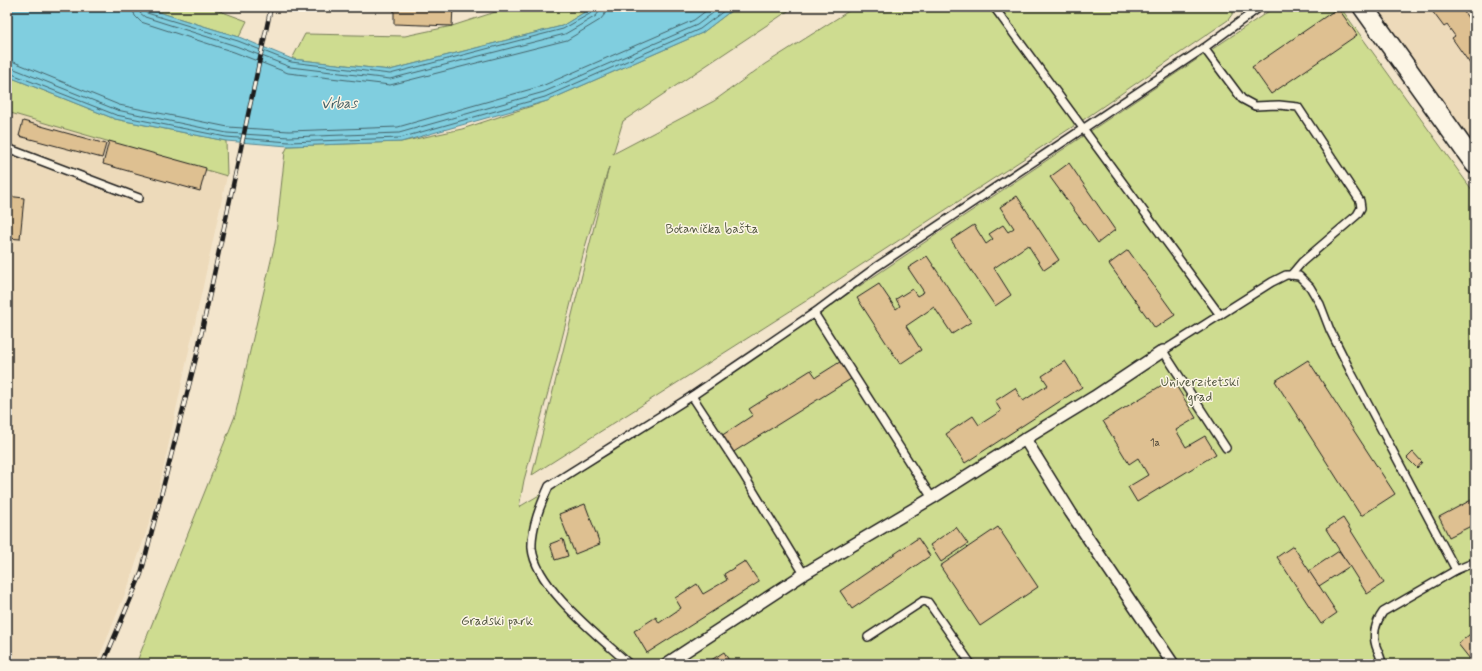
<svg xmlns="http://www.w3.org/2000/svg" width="1482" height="671" viewBox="0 0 1482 671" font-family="Mynerve,sans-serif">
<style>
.built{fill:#eddaba}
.green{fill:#cedc90;stroke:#757c56}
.water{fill:#80cedf;stroke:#588791}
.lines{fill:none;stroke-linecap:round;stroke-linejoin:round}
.shore{stroke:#44636a;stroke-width:1}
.building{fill:#dec091;stroke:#1c1c1c}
.service-casing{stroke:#1c1c1c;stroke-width:10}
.pedestrian-casing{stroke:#1c1c1c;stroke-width:14}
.tertiary-casing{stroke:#1c1c1c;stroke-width:22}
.service{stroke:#fcf5e5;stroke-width:7}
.pedestrian{stroke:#fcf5e5;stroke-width:11}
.tertiary{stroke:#fcf5e5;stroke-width:19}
.rail-casing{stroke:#1c1c1c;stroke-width:4.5}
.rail{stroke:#fcf5e5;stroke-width:3;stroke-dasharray:9;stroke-linecap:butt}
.labels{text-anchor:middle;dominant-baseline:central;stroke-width:3;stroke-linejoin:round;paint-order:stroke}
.number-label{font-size:11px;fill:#4c4539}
.park-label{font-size:13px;fill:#51563f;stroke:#fcf5e5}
.water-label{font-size:14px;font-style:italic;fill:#3f5a60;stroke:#fcf5e5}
</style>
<rect width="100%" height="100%" fill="#f3e5cc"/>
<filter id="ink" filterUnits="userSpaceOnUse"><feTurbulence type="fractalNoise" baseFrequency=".025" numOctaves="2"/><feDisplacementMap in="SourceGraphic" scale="8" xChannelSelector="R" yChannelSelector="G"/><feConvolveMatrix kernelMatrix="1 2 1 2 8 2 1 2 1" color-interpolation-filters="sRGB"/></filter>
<g filter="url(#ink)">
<g class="built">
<path d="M1371 7H1475V152Z"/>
<path d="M7 112 227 176 156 502 129 584 106 641 96 664H7Z"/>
</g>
<g class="green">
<path d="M142 7H209L247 21 239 37Z"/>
<path d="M511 7H593L562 26 390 70 292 59 305 34 405 36 452 26Z"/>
<path d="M736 7H794L623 121 613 154 714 101 765 64 855 7H1235L1233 13 1228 20 1083 120 806 301 532 475 609 167 585 247 553 374 524 480 519 507 614 451 1275 7H1340L1475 194V664H136L235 416 275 243 285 152 288 146 401 142 462 129 547 101 702 33Z"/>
<path d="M7 76 115 119 226 141 227 176 7 112Z"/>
</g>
<path class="water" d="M7 7H142L239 37 292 59 390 70 562 26 593 7H736L702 33 547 101 401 142 288 146 226 141 115 119 7 76Z"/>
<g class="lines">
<g class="shore">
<path d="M132 7 135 16 141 22 234 52 288 73 390 85 567 40 600 20 605 14 606 7"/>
<path d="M138 7 140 13 145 17 236 46 290 67 390 79 565 34 596 16 599 12 600 7"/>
<path d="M143 7 144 11 147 13 238 41 291 62 390 74 563 29 593 12 595 7"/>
<path d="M7 61 14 62 119 105 228 127 289 131 398 127 542 86 694 20 711 7"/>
<path d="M7 67 12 68 117 110 227 133 289 137 399 133 544 92 697 25 721 7"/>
<path d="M7 72 116 115 226 137 289 142 400 138 545 97 700 29 729 7"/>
</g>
</g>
<g class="building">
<path d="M394 7H453L452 26 394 24Z"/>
<path d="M1429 7H1466L1468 9 1464 12 1473 25 1475 24V71L1452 38 1455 36 1447 25 1444 27Z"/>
<path d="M1338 8 1357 35 1271 94 1252 67Z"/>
<path d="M23 121 106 144 102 158 19 136Z"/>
<path d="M109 141 206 168 200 191 103 164Z"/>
<path d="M1069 163 1115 230 1098 243 1050 177Z"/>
<path d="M7 196 24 198 20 239 7 238Z"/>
<path d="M1017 196 1059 260 1044 270 1028 245 994 268 1011 295 995 306 951 240 974 225 986 244 993 239 989 234 1003 225 1008 232 1014 228 1000 207Z"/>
<path d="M1128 250 1175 315 1155 328 1109 264Z"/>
<path d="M927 256 971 322 952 334 934 307 906 326 921 350 900 364 857 298 879 284 896 309 900 306 896 299 912 289 917 296 924 292 908 268Z"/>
<path d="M843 360 854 377 732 453 721 436 753 415 749 409 811 370 816 377Z"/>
<path d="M1308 360 1395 494 1361 516 1275 381Z"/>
<path d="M1065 361 1082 387 965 463 946 434 973 416 979 425 1001 411 995 401 1015 388 1023 401 1048 385 1042 376Z"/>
<path d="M1172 379 1196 418 1176 430 1186 447 1205 436 1216 454 1137 502 1128 487 1148 475 1138 458 1129 464 1103 421Z"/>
<path d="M1413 452 1422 462 1417 468 1407 458Z"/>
<path d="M1475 498V524L1449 537 1439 517Z"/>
<path d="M585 504 600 544 575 554 559 514Z"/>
<path d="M1343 518 1384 583 1367 594 1326 529Z"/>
<path d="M956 527 968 544 941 562 930 545Z"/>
<path d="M998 527 1038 587 980 626 940 566Z"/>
<path d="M918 538 930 556 852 609 840 591Z"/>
<path d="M563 539 568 556 555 560 550 544Z"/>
<path d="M1293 546 1337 613 1321 624 1277 557Z"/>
<path d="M1339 551 1350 566 1319 586 1309 571Z"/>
<path d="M745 561 759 582 647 653 634 631 656 617 659 623 681 608 675 598 697 584 703 594 727 580 724 574Z"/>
<path d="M1475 630V664H1474L1458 644Z"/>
<path d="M724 652 731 664H705Z"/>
</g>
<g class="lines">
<defs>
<g id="service">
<path d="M994 7 1220 315"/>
<path d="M1245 7 1250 14"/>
<path d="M1204 48 1242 99 1255 106 1279 105 1298 107 1360 201 1361 208 1357 215 1302 262 1291 275"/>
<path d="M7 148 139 198"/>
<path d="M814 313 932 498"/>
<path d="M692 396 743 474 804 574"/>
<path d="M1226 448 1163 351 1272 282 1286 275H1291L1299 276 1310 287 1320 304 1330 330 1353 376 1456 570"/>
<path d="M868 637 923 601 928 602 971 664"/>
<path d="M629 664C601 638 535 587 532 548 531 527 541 504 549 486L692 396 814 313 876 267 1204 48 1260 7"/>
<path d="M1382 664C1381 657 1378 652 1376 646 1372 633 1376 622 1383 612L1456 570 1475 562"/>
</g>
<g id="pedestrian">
<path d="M1025 439 1094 397 1163 351"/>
<path d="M666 664 804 574 932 498 1025 439 1071 513 1173 664"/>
</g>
<path id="tertiary" d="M1363 7 1475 164"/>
</defs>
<use href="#service" class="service-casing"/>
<use href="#pedestrian" class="pedestrian-casing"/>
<use href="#tertiary" class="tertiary-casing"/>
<use href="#service" class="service"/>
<use href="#pedestrian" class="pedestrian"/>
<use href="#tertiary" class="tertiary"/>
<defs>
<path id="rail" d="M103 664 141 574 197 354 271 7"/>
</defs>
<use href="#rail" class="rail-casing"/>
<use href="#rail" class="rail"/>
</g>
</g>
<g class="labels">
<g class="number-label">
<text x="1155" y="443">1a</text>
</g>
<g class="park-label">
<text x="712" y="229">Botanička bašta</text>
<text x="1200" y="382">Univerzitetski<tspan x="1200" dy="15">grad</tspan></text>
<text x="497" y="621">Gradski park</text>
</g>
<g class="water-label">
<text transform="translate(339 104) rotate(-2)">Vrbas</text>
</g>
</g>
<rect width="1482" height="671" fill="none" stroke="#fcf5e5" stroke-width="24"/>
<rect x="12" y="12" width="1458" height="647" fill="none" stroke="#1c1c1c" stroke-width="1.5" filter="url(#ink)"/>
</svg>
